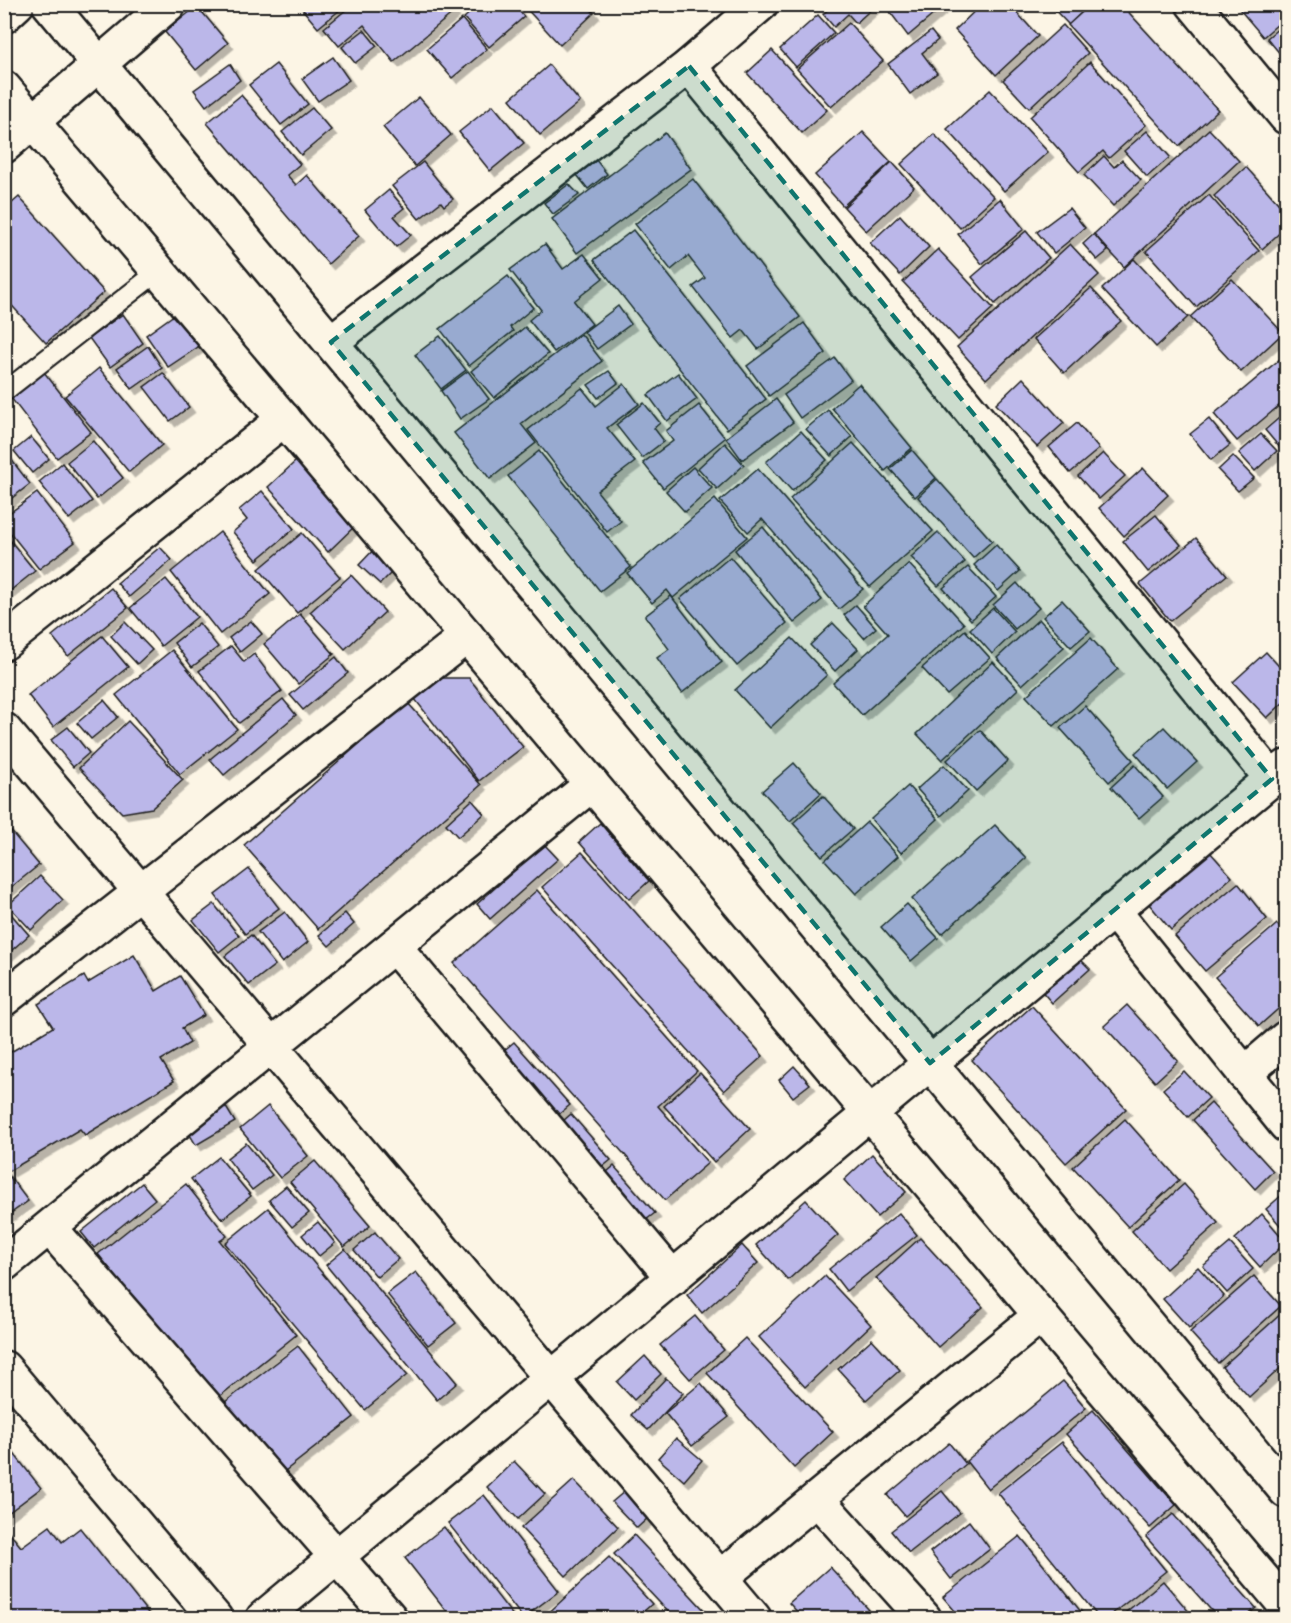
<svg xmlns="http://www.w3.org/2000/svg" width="1291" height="1623" viewBox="0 0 1291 1623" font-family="Mali,sans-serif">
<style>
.building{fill:#bbb7e9;stroke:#1c1c1c;stroke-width:1.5;filter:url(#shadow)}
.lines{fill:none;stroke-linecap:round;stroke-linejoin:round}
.lane-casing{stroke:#1c1c1c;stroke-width:22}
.street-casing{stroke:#1c1c1c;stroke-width:38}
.secondary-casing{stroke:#1c1c1c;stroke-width:38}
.lane{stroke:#fcf5e5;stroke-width:18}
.street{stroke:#fcf5e5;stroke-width:33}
.secondary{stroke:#fcf5e5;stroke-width:33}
.marked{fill:#0f766e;fill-opacity:0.2;stroke:#0f766e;stroke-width:4.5;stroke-dasharray:12 8;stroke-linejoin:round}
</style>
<defs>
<filter id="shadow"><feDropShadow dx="5.5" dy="5.5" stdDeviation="0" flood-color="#0004"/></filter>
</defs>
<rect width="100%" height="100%" fill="#fcf5e5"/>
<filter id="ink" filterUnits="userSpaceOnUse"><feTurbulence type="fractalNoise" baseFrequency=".0167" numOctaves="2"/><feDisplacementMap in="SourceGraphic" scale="12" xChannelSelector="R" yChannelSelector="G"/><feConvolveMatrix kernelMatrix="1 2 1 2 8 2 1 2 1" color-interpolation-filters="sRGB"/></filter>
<g filter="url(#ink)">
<g class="building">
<path d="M298 4H347L318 28Z"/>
<path d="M353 4H448L454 12 394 62 364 25 339 46 324 28Z"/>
<path d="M480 4H514L524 17 489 47 464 18Z"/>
<path d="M522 4H586L594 13 560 45Z"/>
<path d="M835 4H877L856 23 848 14 834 27 823 14Z"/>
<path d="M884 4H946L908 36Z"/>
<path d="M982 4H1009L1038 36 996 75 955 30Z"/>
<path d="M1049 4H1090L1069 25Z"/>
<path d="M1091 4H1121L1218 110 1179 146 1068 25Z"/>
<path d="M1235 4H1286V17L1263 37Z"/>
<path d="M197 6 228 43 196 70 165 32Z"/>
<path d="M818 15 834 33 796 67 780 49Z"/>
<path d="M462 19 487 49 452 78 427 49Z"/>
<path d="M1286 22V61L1267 38Z"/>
<path d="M849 23 883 61 831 107 797 69Z"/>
<path d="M1063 25 1088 53 1029 108 1003 80Z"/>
<path d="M364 30 377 46 355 63 342 47Z"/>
<path d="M931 31 938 40 922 53 937 73 910 94 888 64Z"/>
<path d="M772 50 827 110 802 133 747 73Z"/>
<path d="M333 57 349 80 318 101 302 79Z"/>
<path d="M1090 62 1146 125 1109 158 1103 151 1079 172 1030 117Z"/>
<path d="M230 64 240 80 206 106 194 90Z"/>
<path d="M276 64 308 104 281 125 249 85Z"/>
<path d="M549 65 580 102 540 135 510 99Z"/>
<path d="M990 90 1048 152 1004 191 947 129Z"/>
<path d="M241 95 300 164 287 175 296 185 307 175 359 236 328 264 207 123Z"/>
<path d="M419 97 451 135 415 166 383 127Z"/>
<path d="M493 105 524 143 490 171 459 132Z"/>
<path d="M312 108 331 130 301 155 282 132Z"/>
<path d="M1209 129 1239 161 1124 267 1094 234Z"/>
<path d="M1147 131 1170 157 1147 177 1124 151Z"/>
<path d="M863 132 891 162 843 206 815 175Z"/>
<path d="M665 133 691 169 577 253 552 219Z"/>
<path d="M934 134 994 197 960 228 901 164Z"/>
<path d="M1104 156 1114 167 1122 160 1141 180 1113 206 1084 175Z"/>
<path d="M596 160 607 174 588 189 577 175Z"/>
<path d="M423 162 453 199 444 206 441 202 419 219 392 186Z"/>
<path d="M892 162 914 187 866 231 844 207Z"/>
<path d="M1246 167 1286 212V227L1262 249 1214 196Z"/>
<path d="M693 179 800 317 758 349 743 330 733 338 693 287 705 278 688 256 671 270 635 224Z"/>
<path d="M569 184 579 195 553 214 544 203Z"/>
<path d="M389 190 404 208 394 216 411 235 396 247 365 210Z"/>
<path d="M1209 195 1259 251 1196 307 1146 251Z"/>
<path d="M19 197 104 292 46 343 4 297V210Z"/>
<path d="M1000 199 1024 229 982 264 958 234Z"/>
<path d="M1069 208 1085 228 1054 253 1037 232Z"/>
<path d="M900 215 929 247 900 275 870 243Z"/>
<path d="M633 230 766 399 727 429 594 260Z"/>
<path d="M1026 231 1049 258 995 304 972 277Z"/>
<path d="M1094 234 1108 251 1097 260 1083 244Z"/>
<path d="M545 244 563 269 584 254 603 278 574 301 592 324 554 352 529 320 541 310 510 270Z"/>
<path d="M1070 244 1099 275 986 379 957 347Z"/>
<path d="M938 249 993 308 958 340 903 282Z"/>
<path d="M1134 259 1188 317 1156 347 1102 289Z"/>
<path d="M508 276 533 308 510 327 513 331 469 366 440 329Z"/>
<path d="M1232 279 1283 333 1241 372 1190 317Z"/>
<path d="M1091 288 1121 321 1064 373 1034 339Z"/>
<path d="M618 306 631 324 597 349 584 332Z"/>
<path d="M178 312 201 345 168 367 146 335Z"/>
<path d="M123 314 143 343 110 367 89 338Z"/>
<path d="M804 323 826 353 769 396 747 366Z"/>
<path d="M525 327 548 354 494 398 471 371Z"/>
<path d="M581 334 602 361 521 424 536 443 490 479 454 433Z"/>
<path d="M440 336 466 370 441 389 415 355Z"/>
<path d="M148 346 162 368 132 389 117 368Z"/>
<path d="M1286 354V400L1237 441 1214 414Z"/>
<path d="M835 358 851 380 800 418 784 395Z"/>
<path d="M99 368 162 445 129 472 65 396Z"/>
<path d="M468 371 489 399 460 419 441 391Z"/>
<path d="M609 371 618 383 598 398 588 385Z"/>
<path d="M44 372 91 432 57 458 11 398Z"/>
<path d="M163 373 189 407 170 421 144 387Z"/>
<path d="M678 373 697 399 667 421 648 395Z"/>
<path d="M1023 378 1064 423 1037 447 996 404Z"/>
<path d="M624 384 639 404 607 428 635 462 597 491 621 521 607 532 528 430 582 388 596 406Z"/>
<path d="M859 384 912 448 885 471 832 408Z"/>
<path d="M776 399 793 422 742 460 726 438Z"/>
<path d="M644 403 660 423 654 428 664 441 642 458 616 425Z"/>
<path d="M699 405 725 438 663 488 643 463 673 441 666 431Z"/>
<path d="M828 410 852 437 831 456 806 429Z"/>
<path d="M1286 412V455L1265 430Z"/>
<path d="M1209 419 1230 445 1211 460 1190 434Z"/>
<path d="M1077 423 1099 449 1070 473 1049 447Z"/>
<path d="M801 431 827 460 792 491 766 462Z"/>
<path d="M1261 434 1277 451 1255 471 1239 453Z"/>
<path d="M31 437 49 459 32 473 14 451Z"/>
<path d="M93 441 123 478 97 499 67 462Z"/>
<path d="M725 443 744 465 717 489 698 468Z"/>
<path d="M853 443 933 531 870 587 790 499Z"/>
<path d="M912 450 936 478 915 497 890 469Z"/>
<path d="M539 451 631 567 600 591 508 476Z"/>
<path d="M1103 453 1125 476 1099 499 1078 476Z"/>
<path d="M7 454 30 484 4 504V456Z"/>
<path d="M1233 456 1254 478 1238 491 1218 470Z"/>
<path d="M296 461 356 525 328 552 268 487Z"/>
<path d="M62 463 92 501 69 519 39 482Z"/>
<path d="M693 467 712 488 685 512 666 491Z"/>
<path d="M1143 468 1168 495 1124 536 1099 508Z"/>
<path d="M758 469 863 589 839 609 762 519 748 532 720 501Z"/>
<path d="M937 479 992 541 973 558 918 497Z"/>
<path d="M262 491 294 529 257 560 233 532 247 520 239 510Z"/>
<path d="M37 493 75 542 39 569 4 525V517Z"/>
<path d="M715 499 747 537 673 598 667 590 652 603 627 573Z"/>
<path d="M1156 515 1181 545 1148 572 1123 541Z"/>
<path d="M763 527 822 600 794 623 735 550Z"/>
<path d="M220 532 270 594 220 634 171 572Z"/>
<path d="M938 532 965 562 938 586 911 557Z"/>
<path d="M4 533 35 571 6 594 4 592Z"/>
<path d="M302 533 340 577 297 613 259 569Z"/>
<path d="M1196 538 1227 575 1170 621 1140 584Z"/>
<path d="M378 545 399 565 380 584 359 565Z"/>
<path d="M996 545 1020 571 998 591 974 565Z"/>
<path d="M160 547 172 560 129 597 117 583Z"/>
<path d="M730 557 787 623 737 666 680 599Z"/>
<path d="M909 564 964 624 862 715 833 683 888 634 863 606Z"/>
<path d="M968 567 996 597 971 620 943 588Z"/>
<path d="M351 575 385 612 345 649 310 612Z"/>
<path d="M166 579 197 617 161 646 130 608Z"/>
<path d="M1017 583 1039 608 1015 629 993 605Z"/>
<path d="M111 588 128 608 68 656 52 636Z"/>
<path d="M671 596 722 662 682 693 657 658 669 649 645 616Z"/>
<path d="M1062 600 1090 631 1071 647 1043 617Z"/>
<path d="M856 605 876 628 864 638 844 615Z"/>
<path d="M993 608 1015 632 992 654 970 629Z"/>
<path d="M300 614 334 654 298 684 264 644Z"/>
<path d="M1039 619 1064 647 1022 685 997 658Z"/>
<path d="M251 621 262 634 240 652 229 638Z"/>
<path d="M125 622 152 650 137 664 111 636Z"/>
<path d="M199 623 218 647 192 667 174 643Z"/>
<path d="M833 623 858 649 835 671 810 645Z"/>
<path d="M965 630 990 658 947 695 922 668Z"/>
<path d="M102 636 128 667 53 727 28 695Z"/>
<path d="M792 638 827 675 770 728 735 690Z"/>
<path d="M1091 638 1118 669 1054 726 1026 696Z"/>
<path d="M231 646 244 662 254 654 282 691 239 723 199 671Z"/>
<path d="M172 650 237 729 180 774 116 695Z"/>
<path d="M1266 652 1286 674V700L1267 718 1233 682Z"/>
<path d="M336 657 348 673 303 710 290 695Z"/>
<path d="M993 662 1018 689 942 760 917 734Z"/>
<path d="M440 678H469L523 747 479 781 414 698Z"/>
<path d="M283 699 296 715 224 775 210 759Z"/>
<path d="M104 700 118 717 91 739 77 723Z"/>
<path d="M407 702 481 785 318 929 244 845Z"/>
<path d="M1085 706 1133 760 1109 782 1060 728Z"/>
<path d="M128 721 183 780 152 808 122 813 79 768Z"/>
<path d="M68 727 89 753 73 767 51 740Z"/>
<path d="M1164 727 1197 762 1167 789 1135 753Z"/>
<path d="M980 730 1008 761 976 791 947 760Z"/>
<path d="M794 763 821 793 790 821 762 791Z"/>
<path d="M944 765 968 791 941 816 917 789Z"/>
<path d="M1135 765 1163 797 1139 818 1111 787Z"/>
<path d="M908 786 938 819 901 853 871 819Z"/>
<path d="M823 796 853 829 822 856 793 823Z"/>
<path d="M472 800 484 814 458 837 446 824Z"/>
<path d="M867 822 898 856 856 894 825 860Z"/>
<path d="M4 823 39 865 4 893Z"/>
<path d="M600 823 649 881 629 899 579 842Z"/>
<path d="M995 825 1026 858 942 934 912 899Z"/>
<path d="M544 844 558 859 490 919 477 904Z"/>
<path d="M582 852 763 1056 724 1091 542 887Z"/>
<path d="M1210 852 1232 877 1171 930 1149 904Z"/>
<path d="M249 869 279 908 245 934 215 895Z"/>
<path d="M40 876 63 900 31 930 8 905Z"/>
<path d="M1238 883 1267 919 1205 971 1175 936Z"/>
<path d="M537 890 697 1071 658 1106 708 1163 665 1200 454 963Z"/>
<path d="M214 904 239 936 219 952 193 920Z"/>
<path d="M907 904 938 938 911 961 881 927Z"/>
<path d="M4 906 29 935 4 957Z"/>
<path d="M285 912 308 942 282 963 258 932Z"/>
<path d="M345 913 354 924 329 946 319 935Z"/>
<path d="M1277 924 1286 936V1002L1259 1026 1215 977Z"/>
<path d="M251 935 275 965 249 985 225 956Z"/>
<path d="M1075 954 1090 969 1052 1003 1038 987Z"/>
<path d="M134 955 156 991 180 976 204 1015 182 1028 190 1043 161 1060 174 1081 85 1135 80 1129 9 1171 4 1164V1056L53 1027 38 1004 84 976 88 983Z"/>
<path d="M1127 1005 1178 1061 1155 1082 1104 1026Z"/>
<path d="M1032 1006 1126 1109 1066 1163 972 1060Z"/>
<path d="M514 1042 570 1105 552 1120 496 1057Z"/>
<path d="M794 1066 810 1084 793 1097 779 1080Z"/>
<path d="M1184 1071 1209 1098 1188 1117 1163 1089Z"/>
<path d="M700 1073 750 1129 714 1162 664 1106Z"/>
<path d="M221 1099 235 1122 196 1145 182 1122Z"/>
<path d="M1211 1103 1273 1171 1255 1189 1193 1120Z"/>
<path d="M268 1106 308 1156 280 1178 240 1129Z"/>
<path d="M571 1114 611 1160 595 1173 555 1128Z"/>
<path d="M1125 1119 1179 1180 1128 1227 1073 1167Z"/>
<path d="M246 1143 272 1175 252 1190 227 1158Z"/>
<path d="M872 1154 906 1192 877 1217 844 1180Z"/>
<path d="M219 1157 251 1196 222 1219 191 1179Z"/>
<path d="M315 1161 370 1226 344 1247 290 1182Z"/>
<path d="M614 1166 655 1213 642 1223 601 1177Z"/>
<path d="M4 1169 28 1201 4 1218Z"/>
<path d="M142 1183 155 1199 94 1248 81 1232Z"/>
<path d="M186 1184 227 1236 220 1241 296 1335 215 1400 98 1254Z"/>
<path d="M1184 1184 1218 1223 1166 1269 1132 1231Z"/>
<path d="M286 1186 309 1213 292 1227 269 1200Z"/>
<path d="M1283 1194 1286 1198V1232L1266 1209Z"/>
<path d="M806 1200 838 1235 788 1280 756 1245Z"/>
<path d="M268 1208 407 1375 365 1410 225 1243Z"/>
<path d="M899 1213 917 1235 846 1291 829 1269Z"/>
<path d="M1262 1214 1286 1242 1260 1267 1235 1239Z"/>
<path d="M318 1222 335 1243 319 1256 302 1235Z"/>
<path d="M375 1232 398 1259 377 1277 354 1250Z"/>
<path d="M920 1238 983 1307 938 1347 876 1278Z"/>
<path d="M1230 1243 1253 1269 1227 1293 1203 1266Z"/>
<path d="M742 1245 758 1263 702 1313 687 1295Z"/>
<path d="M345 1249 457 1383 437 1400 326 1265Z"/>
<path d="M1198 1267 1224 1296 1189 1328 1163 1299Z"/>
<path d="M416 1272 456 1323 428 1345 387 1294Z"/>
<path d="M825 1276 871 1325 805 1387 759 1337Z"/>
<path d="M1254 1276 1281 1306 1218 1363 1190 1332Z"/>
<path d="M1283 1312 1286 1316V1363L1249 1397 1222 1367Z"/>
<path d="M695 1316 724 1350 690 1379 660 1345Z"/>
<path d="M745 1338 833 1432 794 1468 707 1373Z"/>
<path d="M872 1339 900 1370 866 1400 838 1369Z"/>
<path d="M298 1346 354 1417 276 1478 220 1406Z"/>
<path d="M645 1356 661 1374 634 1400 617 1382Z"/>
<path d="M666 1378 683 1393 648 1430 631 1415Z"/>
<path d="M1063 1381 1086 1408 988 1489 966 1461Z"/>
<path d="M701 1383 729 1417 692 1446 665 1413Z"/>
<path d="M1093 1410 1176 1505 1150 1528 1066 1434Z"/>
<path d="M676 1438 702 1460 684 1481 658 1458Z"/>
<path d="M4 1441 41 1488 4 1516Z"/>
<path d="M1062 1442 1166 1571 1107 1618H1099L998 1493Z"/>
<path d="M949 1443 966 1464 905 1516 887 1495Z"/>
<path d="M514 1461 545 1494 518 1519 487 1487Z"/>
<path d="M574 1480 618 1527 566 1576 521 1528Z"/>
<path d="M625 1491 649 1517 637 1528 612 1502Z"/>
<path d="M942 1491 960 1513 909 1553 891 1531Z"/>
<path d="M484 1495 559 1591 523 1618 448 1523Z"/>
<path d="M1173 1514 1256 1608 1245 1618H1218L1146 1537Z"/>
<path d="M969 1521 990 1549 951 1579 930 1552Z"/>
<path d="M4 1526 21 1547 50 1526 62 1542 80 1528 152 1618H4Z"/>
<path d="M444 1527 514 1617 511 1618H452L405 1558Z"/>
<path d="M634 1535 707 1613 701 1618H674L614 1554Z"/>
<path d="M1020 1536 1086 1618H961L943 1597Z"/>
<path d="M609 1557 652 1604 636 1618H543Z"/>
<path d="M830 1567 869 1610 860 1618H803L789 1603Z"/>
<path d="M1163 1581 1190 1613 1183 1618H1119Z"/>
</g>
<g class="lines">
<defs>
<path id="lane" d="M4 392 160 270"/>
<g id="street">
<path d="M1193 4 1286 117"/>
<path d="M689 66 1272 779"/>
<path d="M331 342 689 66 761 4"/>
<path d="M4 643 284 419"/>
<path d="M4 730 754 1618"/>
<path d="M1113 910 1286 1125"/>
<path d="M394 946 673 1278"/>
<path d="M4 999 467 636"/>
<path d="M1244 1074 1286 1038"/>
<path d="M50 1228 390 1618"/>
<path d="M4 1264 592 784"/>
<path d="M4 1368 215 1618"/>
<path d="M817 1499 924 1618"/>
<path d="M720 1578 1041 1315"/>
<path d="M263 1618 1286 767"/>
</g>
<g id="secondary">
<path d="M49 4 1286 1491"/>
<path d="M4 16 17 4"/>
<path d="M4 88 1286 1606"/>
<path d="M4 146 169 4"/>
</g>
</defs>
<use href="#lane" class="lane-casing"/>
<use href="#street" class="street-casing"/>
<use href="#secondary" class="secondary-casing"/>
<use href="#lane" class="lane"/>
<use href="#street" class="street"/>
<use href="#secondary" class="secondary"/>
</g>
</g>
<path class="marked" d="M689 66 1272 779 930 1063 331 342Z"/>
<rect width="1291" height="1623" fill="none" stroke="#fcf5e5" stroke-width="24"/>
<rect x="12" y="12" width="1267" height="1599" fill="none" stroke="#1c1c1c" stroke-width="2" filter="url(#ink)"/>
</svg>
